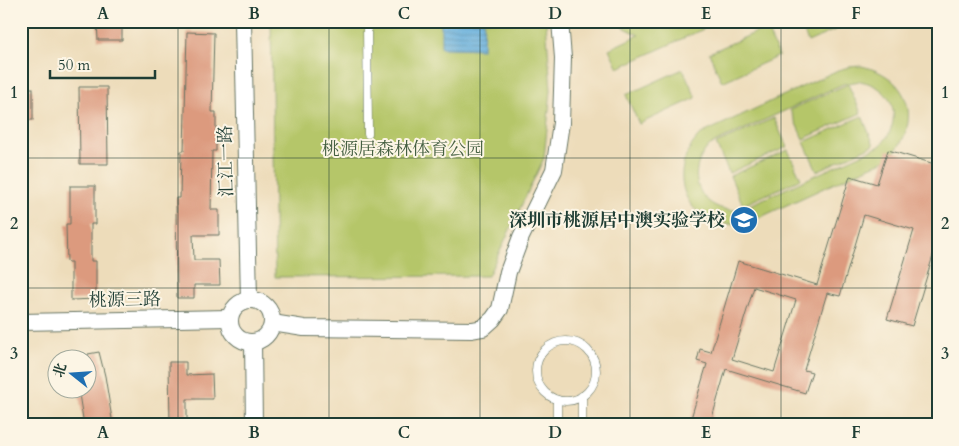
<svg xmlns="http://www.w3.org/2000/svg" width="959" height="446" viewBox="0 0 959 446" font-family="Cardo,'Noto Serif SC',serif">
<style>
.park{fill:#b5c669;stroke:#6a824e;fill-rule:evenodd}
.water{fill:url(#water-rules);stroke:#427688}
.building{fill:#dc9a7e;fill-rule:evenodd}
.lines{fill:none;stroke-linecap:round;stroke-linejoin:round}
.lane-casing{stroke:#677563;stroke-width:9}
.street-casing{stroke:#677563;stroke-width:18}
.lane{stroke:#fff;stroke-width:8}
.street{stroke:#fff;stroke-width:16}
.grid{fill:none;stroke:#1f3d34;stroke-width:1;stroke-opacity:0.55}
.labels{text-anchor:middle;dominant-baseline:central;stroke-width:4;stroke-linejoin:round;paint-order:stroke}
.park-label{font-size:18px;fill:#445f41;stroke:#fcf5e5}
.street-label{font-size:18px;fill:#1f3d34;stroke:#fcf5e5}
.poi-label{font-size:18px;font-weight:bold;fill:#1f3d34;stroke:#fcf5e5;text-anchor:end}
.neatline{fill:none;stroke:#1f3d34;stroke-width:2}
.grid-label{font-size:16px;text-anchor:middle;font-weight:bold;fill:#1f3d34}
</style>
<defs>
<pattern id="water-rules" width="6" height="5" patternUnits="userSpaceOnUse" patternTransform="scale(1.25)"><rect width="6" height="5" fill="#65afdd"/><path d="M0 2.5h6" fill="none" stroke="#5390b4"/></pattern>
</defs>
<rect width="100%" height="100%" fill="#fcf5e5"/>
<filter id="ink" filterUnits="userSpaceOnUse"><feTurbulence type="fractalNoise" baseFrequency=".02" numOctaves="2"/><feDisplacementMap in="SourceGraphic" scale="10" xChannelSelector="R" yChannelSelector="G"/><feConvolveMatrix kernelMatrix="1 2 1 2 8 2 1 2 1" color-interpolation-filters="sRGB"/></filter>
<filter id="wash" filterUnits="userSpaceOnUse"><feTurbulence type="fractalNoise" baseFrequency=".0096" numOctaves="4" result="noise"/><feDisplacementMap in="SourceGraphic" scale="20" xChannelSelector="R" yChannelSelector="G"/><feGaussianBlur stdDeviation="1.12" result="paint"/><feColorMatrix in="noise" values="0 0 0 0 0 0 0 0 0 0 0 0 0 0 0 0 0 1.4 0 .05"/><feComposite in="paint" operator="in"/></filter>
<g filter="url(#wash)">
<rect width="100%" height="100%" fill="#eddcba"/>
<g class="park">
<path d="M271 21H546L551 90 544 158 488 276 275 277Z"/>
<path d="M617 21H721L618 68 609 49 639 35 623 27Z"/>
<path d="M799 21H855L808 42Z"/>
<path d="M766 28 779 56 722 82 709 53Z"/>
<path d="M861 66C910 76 924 123 889 158L752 221C693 239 658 177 701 134L838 70 849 67ZM860 81C895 87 904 121 880 146L739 210C700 213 682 173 710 145L843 84Z"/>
<path d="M683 69 696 98 639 124 626 95Z"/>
<path d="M848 84 861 113 803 139 790 110Z"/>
<path d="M862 116 874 145 817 171 804 142Z"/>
<path d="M774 118 787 147 729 173 716 144Z"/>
<path d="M788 150 801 179 743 205 730 176Z"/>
</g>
<path class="water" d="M441 21H484L483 49 441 48Z"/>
<g id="blocks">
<g class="building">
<path d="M97 21H122V40H98Z"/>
<path d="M187 32 214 33 212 112H216V151H212L211 210H219V235H193L194 260H219L220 285H194V298H177L176 198H180L181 151H184Z"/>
<path d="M79 87H107L108 164H80Z"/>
<rect x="21" y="88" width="12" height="32"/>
<path d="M888 150 938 165V239L912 326 887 319 914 230 864 215 840 296 827 293 804 370 812 372 805 393 726 369 710 425H689L707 364 697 361 700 349 711 352 738 261 817 285 850 176 877 184ZM754 287 796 300 774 372 732 359Z"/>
<path d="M70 186H95V224H91V261H96V299L71 300V262H67L66 224H70Z"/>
<path d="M99 352 105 376 113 425H84L78 388H88V354Z"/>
<path d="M169 362H186V375L212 374 213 399H187V425H170Z"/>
</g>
</g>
</g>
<g filter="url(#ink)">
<use href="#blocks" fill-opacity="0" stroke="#677563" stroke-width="1"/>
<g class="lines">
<defs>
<g id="lane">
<path d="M367 21 368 134"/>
<circle cx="566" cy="371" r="30"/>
<path d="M557 425V400"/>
<path d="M582 425V396"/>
</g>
<g id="street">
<path d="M243 21 249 300"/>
<circle cx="251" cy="321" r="21"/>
<path d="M21 322 230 318"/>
<path d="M272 323 304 328 472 330 483 328 493 319 500 309 508 272 521 237 554 170 561 123 563 58 560 21"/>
<path d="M253 342 254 425"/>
</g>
</defs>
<use href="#lane" class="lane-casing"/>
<use href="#street" class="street-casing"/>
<use href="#lane" class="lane"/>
<use href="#street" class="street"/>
</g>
</g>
<path class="grid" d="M178 21V425M329 21V425M480 21V425M630 21V425M781 21V425M21 158H938M21 288H938"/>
<defs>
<symbol id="school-disc" viewBox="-11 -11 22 22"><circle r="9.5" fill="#1f6fb2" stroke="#fcf5e5"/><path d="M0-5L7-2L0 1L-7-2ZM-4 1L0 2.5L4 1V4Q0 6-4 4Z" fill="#fff"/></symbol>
</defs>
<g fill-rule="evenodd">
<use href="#school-disc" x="728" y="204" width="32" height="32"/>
</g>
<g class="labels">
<g class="park-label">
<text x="403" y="149">桃源居森林体育公园</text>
</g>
<g class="street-label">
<text transform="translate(226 161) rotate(-91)">汇江一路</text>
<text transform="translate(125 300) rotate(-1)">桃源三路</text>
</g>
<g class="poi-label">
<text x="725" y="220">深圳市桃源居中澳实验学校</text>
</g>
</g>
<rect width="959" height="446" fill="none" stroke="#fcf5e5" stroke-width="55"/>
<g transform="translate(72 374) rotate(287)"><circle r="24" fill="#fcf5e5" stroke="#a4ab9e"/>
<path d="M0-4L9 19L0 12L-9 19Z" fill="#1f6fb2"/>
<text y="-8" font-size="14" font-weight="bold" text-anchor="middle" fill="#1f3d34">北</text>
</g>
<path d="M50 70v8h105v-8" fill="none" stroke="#1f3d34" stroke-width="2.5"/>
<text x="58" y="70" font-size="15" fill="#1f3d34" stroke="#fcf5e5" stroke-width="4" paint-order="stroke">50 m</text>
<rect x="28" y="28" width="904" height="390" class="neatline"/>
<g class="grid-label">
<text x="103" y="19">A</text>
<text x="254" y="19">B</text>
<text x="404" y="19">C</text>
<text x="555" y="19">D</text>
<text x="706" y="19">E</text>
<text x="856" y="19">F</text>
<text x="14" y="98">1</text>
<text x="945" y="98">1</text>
<text x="14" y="229">2</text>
<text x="945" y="229">2</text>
<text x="14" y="359">3</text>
<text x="945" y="359">3</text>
<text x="103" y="438">A</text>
<text x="254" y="438">B</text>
<text x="404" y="438">C</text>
<text x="555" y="438">D</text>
<text x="706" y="438">E</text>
<text x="856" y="438">F</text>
</g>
</svg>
